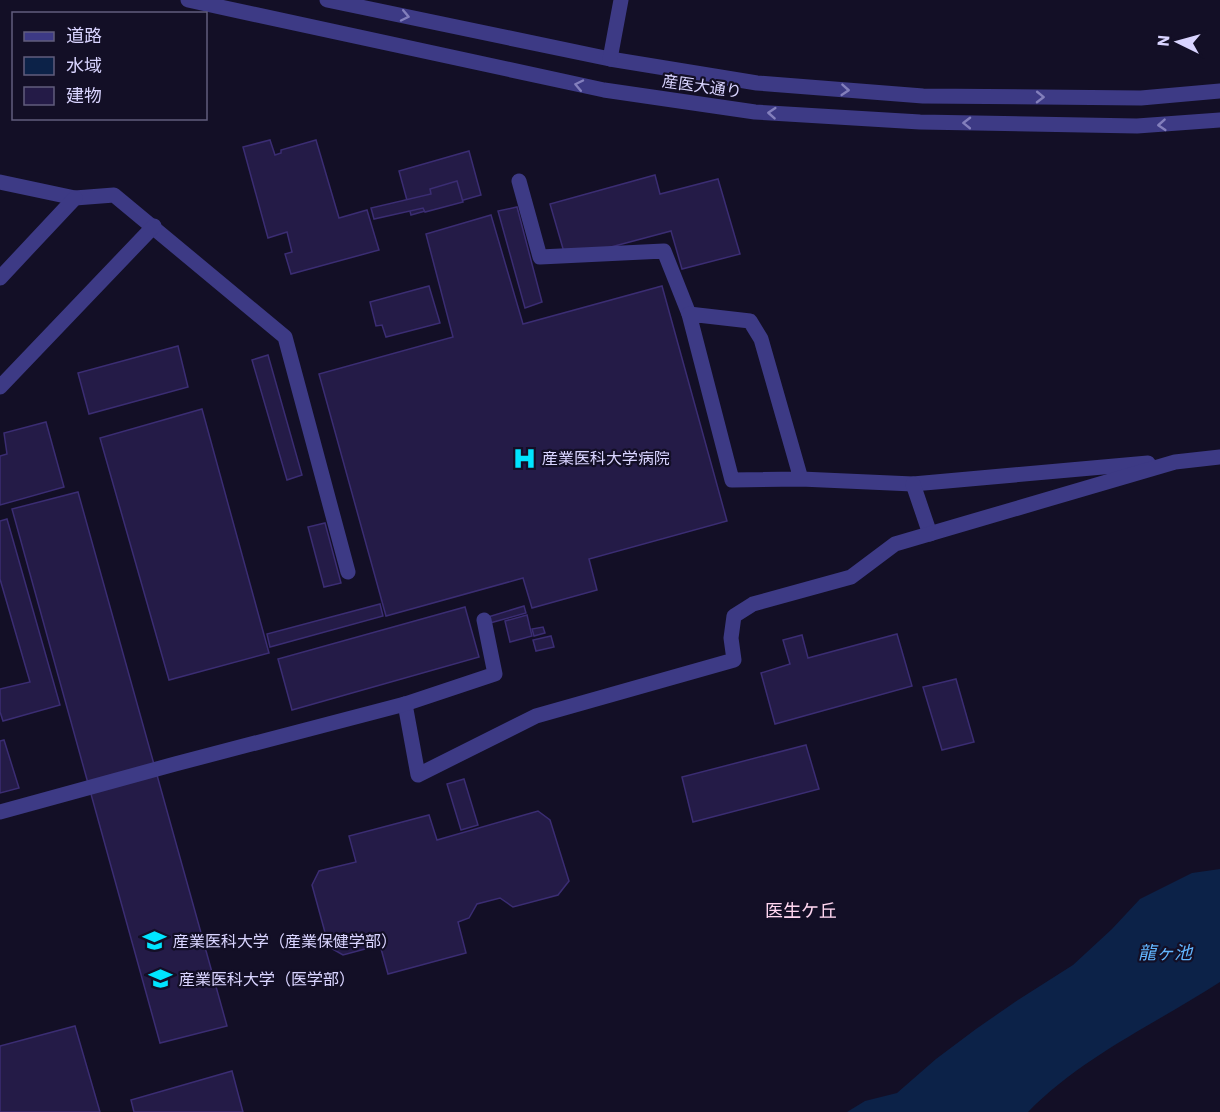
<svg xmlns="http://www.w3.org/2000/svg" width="1220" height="1112" viewBox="0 0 1220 1112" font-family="'IBM Plex Sans','Noto Sans JP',sans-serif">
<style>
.water{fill:#0c2248}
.building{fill:#241b47;stroke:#3b2d73;stroke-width:1.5}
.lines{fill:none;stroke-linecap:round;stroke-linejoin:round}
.minor{stroke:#3d3a85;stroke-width:15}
.oneway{stroke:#837fbc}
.labels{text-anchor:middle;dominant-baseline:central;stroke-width:4.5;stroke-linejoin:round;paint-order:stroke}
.street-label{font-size:16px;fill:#d9d4ff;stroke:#130f26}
.poi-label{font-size:16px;fill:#d9d4ff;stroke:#130f26;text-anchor:start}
.neighbourhood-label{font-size:18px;fill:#ffd6f0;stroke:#130f26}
.water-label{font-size:18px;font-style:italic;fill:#62b6ff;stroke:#130f26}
</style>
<rect width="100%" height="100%" fill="#130f26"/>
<path class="water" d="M1220 869V982C1155 1024 1083 1056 1028 1112H847L865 1101 897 1093 936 1059 976 1029 1015 1002 1073 965 1112 929 1140 899 1192 873Z"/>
<g class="building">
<path d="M270 140 275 155 281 153V150L316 140 339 218 367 210 379 250 291 274 285 254 292 252 287 232 268 238 243 147Z"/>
<path d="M469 151 481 195 411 215 399 171Z"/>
<path d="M655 175 660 194 718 179 740 254 682 269 671 231 566 259 550 204Z"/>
<path d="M457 181 463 202 425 212 423 208 374 219 371 208 431 194 430 189Z"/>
<path d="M517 207 542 302 525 308 498 211Z"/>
<path d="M491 215 523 324 662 286 727 521 589 559 597 590 532 608 523 578 386 616 319 374 453 337 426 234Z"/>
<path d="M429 286 440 323 386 337 382 325 376 326 370 302Z"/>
<path d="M178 346 188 387 89 414 78 373Z"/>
<path d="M268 355 302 475 287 480 252 360Z"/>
<path d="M202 409 269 653 169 680 100 438Z"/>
<path d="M46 422 64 487 0 505V456L7 454 4 433Z"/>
<path d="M78 492 227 1026 160 1043 12 509Z"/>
<path d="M7 519 60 705 3 721 0 712V689L30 682 0 579V521Z"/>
<path d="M325 523 341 583 324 587 308 527Z"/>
<path d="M380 604 383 616 270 647 267 634Z"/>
<path d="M524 606 526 613 490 623 488 617Z"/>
<path d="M465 607 479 657 292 710 278 659Z"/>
<path d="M527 615 532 636 510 642 505 621Z"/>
<path d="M543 627 545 633 534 636 532 629Z"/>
<path d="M897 634 912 686 775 724 761 673 790 664 783 640 802 635 808 658Z"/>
<path d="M551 636 554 647 536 651 533 640Z"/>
<path d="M956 679 974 742 942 750 923 687Z"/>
<path d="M4 740 19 788 0 793V741Z"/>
<path d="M806 745 819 789 693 822 682 777Z"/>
<path d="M464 779 478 825 461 830 447 784Z"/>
<path d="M538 811 550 820 569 881 558 895 513 907 500 898 477 904 469 918 458 922 466 953 388 974 380 945 343 955 329 947 312 885 319 871 356 862 349 836 429 815 437 840Z"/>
<path d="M75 1026 100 1112H0V1046Z"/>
<path d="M232 1071 243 1112H134L131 1100Z"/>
</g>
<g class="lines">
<g class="minor">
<path d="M188 0 604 90 755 112 920 122 1137 126 1220 120"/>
<path d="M327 0 610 59 757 83 923 96 1141 98 1220 91"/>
<path d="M610 59 621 0"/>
<path d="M519 181 540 257 664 251 689 314"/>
<path d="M0 182 75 198 114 195 285 337 348 572"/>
<path d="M0 278 75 198"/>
<path d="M0 387 154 226"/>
<path d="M801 479 761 339 750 321 689 314 732 480 801 479 913 484 1148 463"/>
<path d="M913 484 930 534"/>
<path d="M405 704 418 775 536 716 734 660 731 638 734 616 753 604 851 577 895 544 1175 462 1220 457"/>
<path d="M0 812 175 764 405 704 495 674 484 620"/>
</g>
</g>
<defs><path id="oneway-chevron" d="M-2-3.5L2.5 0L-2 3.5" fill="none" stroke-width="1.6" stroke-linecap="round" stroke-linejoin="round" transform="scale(1.5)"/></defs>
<g class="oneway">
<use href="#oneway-chevron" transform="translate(405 16) rotate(12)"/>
<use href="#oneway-chevron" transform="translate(579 85) rotate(-168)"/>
<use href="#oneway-chevron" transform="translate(845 90) rotate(4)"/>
<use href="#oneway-chevron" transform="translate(1040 97) rotate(1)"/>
<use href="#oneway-chevron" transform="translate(772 113) rotate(-176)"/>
<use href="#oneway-chevron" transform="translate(967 123) rotate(-179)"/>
<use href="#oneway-chevron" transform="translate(1162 125) rotate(176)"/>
</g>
<defs>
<symbol id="hospital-bare" viewBox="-9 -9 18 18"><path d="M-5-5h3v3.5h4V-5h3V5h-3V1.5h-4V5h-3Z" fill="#00e5ff" stroke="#130f26" stroke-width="2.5" paint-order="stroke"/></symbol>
<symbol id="university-bare" viewBox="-9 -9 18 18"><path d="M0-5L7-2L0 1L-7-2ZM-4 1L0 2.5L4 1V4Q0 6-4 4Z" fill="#00e5ff" stroke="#130f26" stroke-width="2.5" paint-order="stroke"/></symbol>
</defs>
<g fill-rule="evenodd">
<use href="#hospital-bare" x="508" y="442" width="33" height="33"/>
<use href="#university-bare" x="138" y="924" width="33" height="33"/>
<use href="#university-bare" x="144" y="962" width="33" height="33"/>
</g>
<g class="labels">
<g class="street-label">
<text transform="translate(702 86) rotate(8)">産医大通り</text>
</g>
<g class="poi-label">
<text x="542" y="458">産業医科大学病院</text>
<text x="173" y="941">産業医科大学（産業保健学部）</text>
<text x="179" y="979">産業医科大学（医学部）</text>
</g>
<g class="neighbourhood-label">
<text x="801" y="910">医生ケ丘</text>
</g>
<g class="water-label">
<text x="1165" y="952">龍ヶ池</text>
</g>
</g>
<rect x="12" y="12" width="195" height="108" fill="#130f26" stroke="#625e7d" stroke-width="1.5"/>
<rect x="24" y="32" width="30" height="9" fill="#3d3a85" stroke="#625e7d" stroke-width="1.5"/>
<text x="66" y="42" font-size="18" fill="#d9d4ff">道路</text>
<rect x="24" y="57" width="30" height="18" fill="#0c2248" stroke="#625e7d" stroke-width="1.5"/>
<text x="66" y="72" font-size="18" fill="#d9d4ff">水域</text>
<rect x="24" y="87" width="30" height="18" fill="#241b47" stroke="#625e7d" stroke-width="1.5"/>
<text x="66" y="102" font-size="18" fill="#d9d4ff">建物</text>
<g transform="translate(1178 42) rotate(275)" stroke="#130f26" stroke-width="4.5" paint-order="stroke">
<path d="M0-4.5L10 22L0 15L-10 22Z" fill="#d9d4ff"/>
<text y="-9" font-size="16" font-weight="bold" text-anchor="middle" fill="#d9d4ff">N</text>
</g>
</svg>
